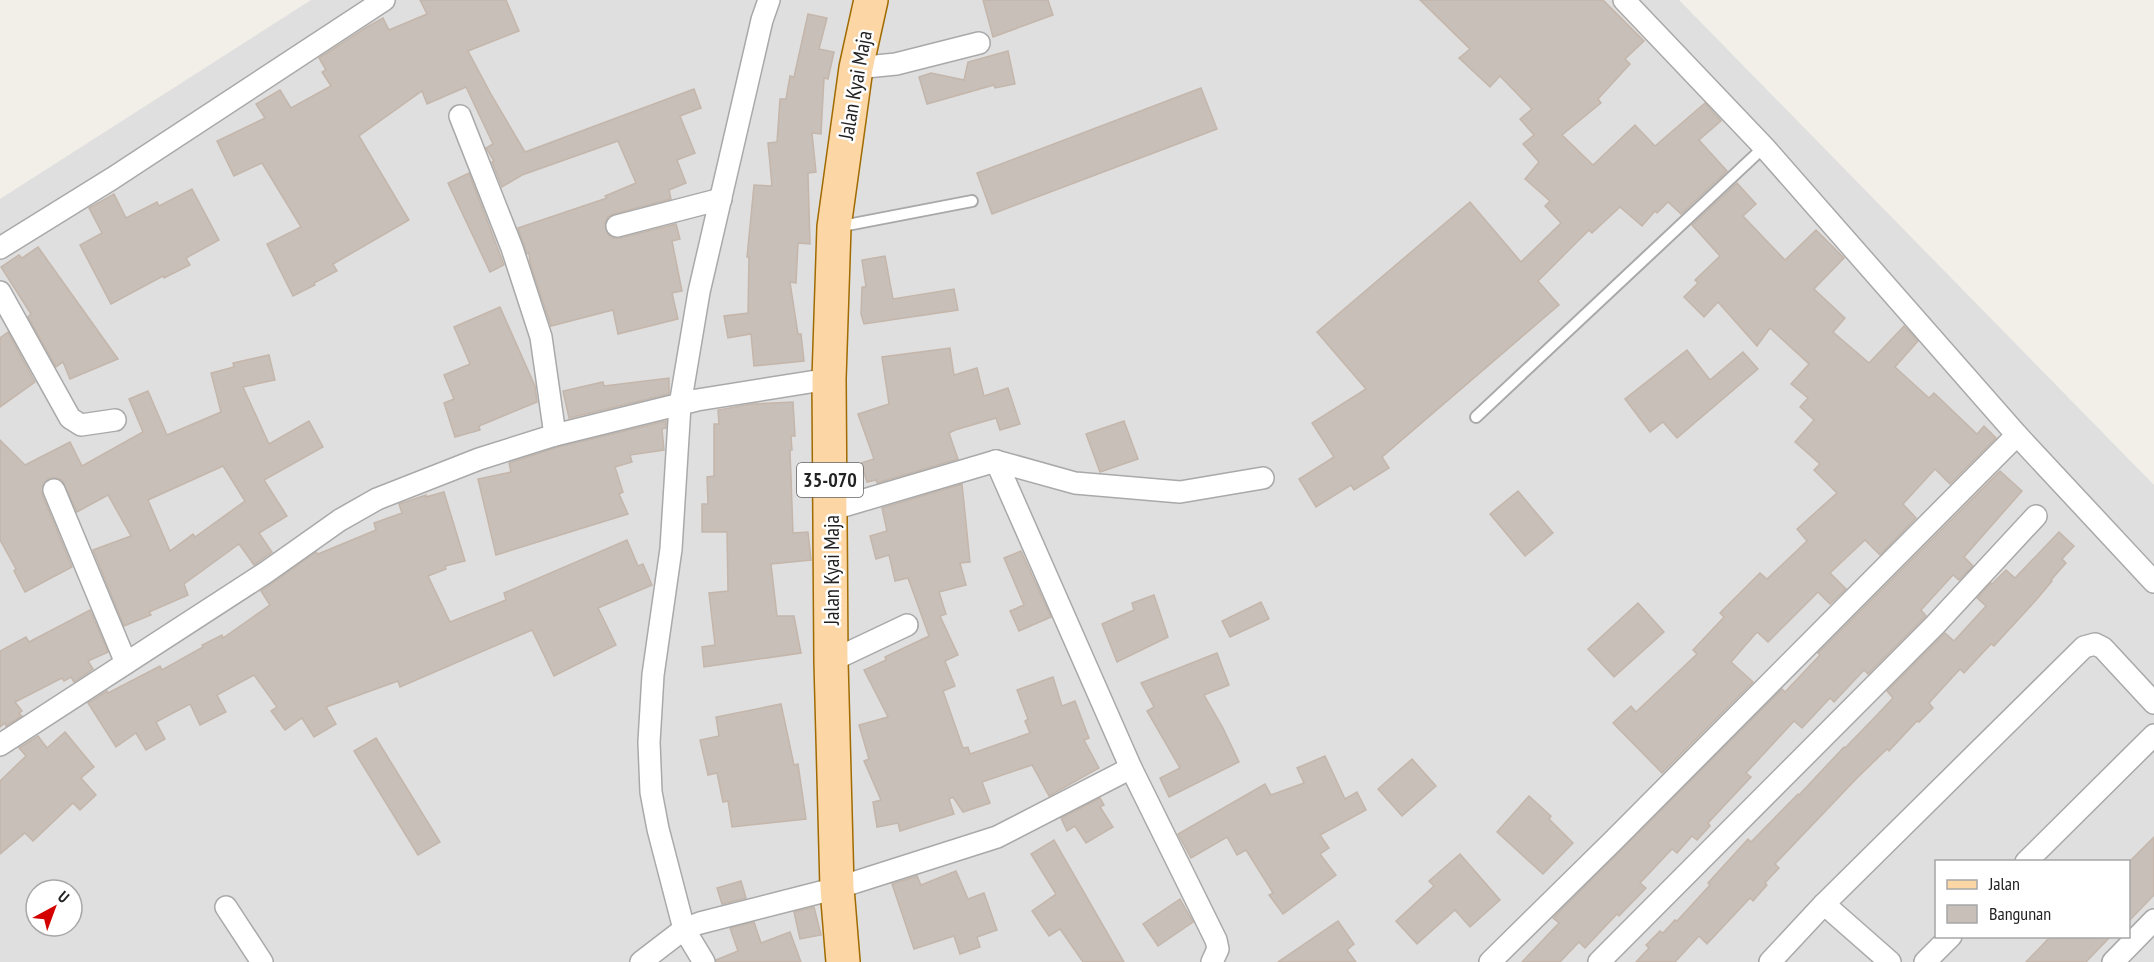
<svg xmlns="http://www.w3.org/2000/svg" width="2154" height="962" viewBox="0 0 2154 962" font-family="'PT Sans Narrow',sans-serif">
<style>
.residential{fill:#e0dfdf;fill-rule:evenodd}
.building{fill:#c7bfb8;stroke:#c4b6ab;stroke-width:1.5;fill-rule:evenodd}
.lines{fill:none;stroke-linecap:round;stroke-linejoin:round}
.service-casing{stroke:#a9a9a9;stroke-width:14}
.minor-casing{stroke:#a9a9a9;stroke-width:24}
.primary-casing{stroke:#a06b00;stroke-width:36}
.service{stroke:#fff;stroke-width:10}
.minor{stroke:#fff;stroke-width:21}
.primary{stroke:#fcd6a4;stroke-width:33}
.labels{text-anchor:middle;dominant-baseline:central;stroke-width:5;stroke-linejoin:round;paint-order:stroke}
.shield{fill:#fff;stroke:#646464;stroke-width:1.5}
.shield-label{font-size:20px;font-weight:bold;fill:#222}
.street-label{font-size:21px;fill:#222;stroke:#fff}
</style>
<rect width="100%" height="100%" fill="#f2efe9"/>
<path class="residential" d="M311 0H1679L2154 485V962H0V199ZM1936 862H2128V936H1936ZM36 890H72V926H36Z"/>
<g class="building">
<path d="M420 0H506L519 31 468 51 492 96 525 152 694 89 701 108 680 116 695 153 677 160 686 183 669 190 671 199 614 214 608 217 605 223 608 234 613 238H620L676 224 680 239 672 241 682 291 672 293 678 319 618 334 613 310 551 326 530 263 529 253 527 254 518 228 607 198 605 196 636 183 618 141 522 175 502 187 492 162 494 161 486 148 493 144 466 87 427 104 422 91 359 136 409 220 333 264 337 271 314 283 315 285 293 296 267 244 301 227 262 163 234 176 217 141 265 118 256 104 280 90 291 108 331 86 322 72 326 70 319 58 367 27 383 18 389 30 427 14Z"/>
<path d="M983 0H1048L1053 15 993 37Z"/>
<path d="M1420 0H1603L1644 41 1625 59 1630 64 1598 99 1601 103 1562 135 1593 165 1635 125 1655 146 1705 103 1721 121 1699 140 1727 171 1681 214 1668 202 1657 213 1655 211 1642 226 1620 207 1592 233 1589 230 1538 281 1559 305 1382 457 1389 468 1354 490 1351 485 1316 507 1299 479 1334 457 1312 423 1366 389 1317 332 1470 202 1521 262 1561 223 1545 206 1550 201 1525 179 1539 162 1523 144 1534 135 1520 119 1532 109 1500 76 1490 87 1459 58 1470 49Z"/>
<path d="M808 14 827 18 819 49 834 52 828 79 824 78 821 134 812 133 816 172 808 173 810 244 798 243 796 283 790 282 798 334H801L804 361 754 366 751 334 728 338 724 316 748 313 749 257H747L754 185 772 186 768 143 777 142 780 99H786L790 76 794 77Z"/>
<path d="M1008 51 1015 84 995 88 994 85 927 104 919 77 931 73 964 80 968 62Z"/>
<path d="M1201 88 1217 129 992 214 977 173Z"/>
<path d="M469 173 504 265 490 272 448 183Z"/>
<path d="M1737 183 1756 204 1743 216 1785 260 1816 230 1844 258 1814 289 1845 318 1833 332 1869 363 1904 326 1918 341 1895 367 1929 398 1934 393 1977 434 1984 426 1996 438 1950 484 1935 469 1903 504 1916 518 1880 555 1865 540 1830 573 1846 589 1830 604 1818 592 1768 642 1757 632 1731 662 1753 682 1662 773 1613 723 1631 706 1636 712 1697 654 1693 650 1724 617 1720 613 1760 573 1767 579 1807 541 1797 529 1837 493 1814 470 1820 464 1795 442 1814 420 1800 407 1808 398 1791 384 1809 364 1770 328 1757 346 1718 302 1704 317 1684 297 1698 283 1695 280 1720 256 1692 225Z"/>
<path d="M192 189 219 240 186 258 190 265 164 278 163 276 111 304 80 245 102 233 89 208 114 194 126 218 157 202 159 206Z"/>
<path d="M38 247 118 359 70 379 63 362 56 367 28 317 31 314 1 267 19 255 22 258Z"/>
<path d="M885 256 893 299 954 289 958 310 864 324 861 314 862 287H866L862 260Z"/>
<path d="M500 307 535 386 537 402 479 426 480 430 455 437 444 403 454 399 444 375 470 364 454 327Z"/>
<path d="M8 332 35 382 0 407V338Z"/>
<path d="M950 348 954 375 977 368 984 396 1008 388 1020 424 1000 430 996 418 955 430 949 433 958 459 877 483 876 480 867 482 861 463 874 459 858 414 889 404 882 357Z"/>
<path d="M1687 350 1710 380 1743 352 1758 369 1677 438 1663 422 1650 432 1625 399Z"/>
<path d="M269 355 275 380 243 387 269 444 309 421 323 447 264 480 287 516 259 533 272 552 254 565 239 544 184 584 188 595 149 612 151 615 124 626 93 550 131 536 108 495 77 512 62 480 56 478H50L44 483 42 494 72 567 25 592 14 571 16 569 0 540V440L25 465 70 442 82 466 143 432 129 399 148 391 167 435 221 412 211 373 234 367 233 363ZM223 466 245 501 195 537 193 534 170 551 148 500Z"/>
<path d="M669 378V394L569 418 563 391 603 382 604 386Z"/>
<path d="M793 402 795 436H791L792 450H790L793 533 808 532 811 560 771 564 777 616H794L801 653 704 667 702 647 715 645 709 593 728 591 727 532H702V504H708L707 477 714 476V424H719L718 410 752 404Z"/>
<path d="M666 421V428L662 429 664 450 630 455 632 462 615 467 623 492 619 494 628 514 496 555 478 479 511 472 509 463 558 447Z"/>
<path d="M1124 421 1138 459 1100 472 1086 434Z"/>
<path d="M2000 471 2022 491 1964 557 1973 566 1959 580 1953 575 1921 610 1926 616 1868 674 1864 670 1834 702 1830 698 1802 728 1794 721 1746 773 1751 777 1708 823 1710 826 1697 840 1692 836 1677 853 1672 849 1640 883 1646 888 1619 916 1617 914 1585 948 1579 942 1560 962H1522L1559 923 1553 918 1782 689 1785 692 1820 655 1818 653Z"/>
<path d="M962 484 970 562 960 563 966 585 939 592 946 614 940 616 958 655 945 661 955 686 943 691 963 748 968 747 970 754 1030 733 1025 721 1028 719 1017 690 1053 677 1062 706 1075 701 1089 738 1084 740 1099 768 1049 796 1032 765 982 782 990 803 963 812 953 797 949 799 954 814 900 831 898 823 877 827 873 802 881 800 864 761 869 759 859 725 888 717 864 670 886 660 885 657 929 636 908 578 895 581 889 555 876 559 870 536 887 531 882 508Z"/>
<path d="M1518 491 1553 533 1525 556 1490 514Z"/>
<path d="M444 492 465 561 445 566 446 569 428 576 450 622 506 600 504 593 627 540 638 566 643 564 652 585 598 608 616 645 554 676 532 630 400 687 398 681 326 707 336 724 314 737 302 718 285 730 271 711 277 707 254 675 217 695 226 712 200 725 190 704 156 722 165 739 146 750 136 733 116 747 88 703 107 691 108 693 160 666 162 670 203 647 202 645 222 635 223 638 270 605 261 591 316 552 318 554 376 530 374 523 402 513 399 504 426 495V497Z"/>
<path d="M2059 532 2074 546 2062 559 2066 563 2051 580 2052 581 2037 599 1994 646 1991 644 1964 673 1960 669 1929 703 1933 708 1919 722 1917 721 1889 751 1887 749 1857 778 1775 864 1779 868 1765 883 1767 885 1753 901 1750 898 1707 944 1699 936 1675 962H1636L1649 948 1646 945 1660 931 1663 933 1675 920 1677 921 1710 885 1708 883 1748 839 1751 842 1798 794 1799 795 1844 747 1845 748 1875 717 1893 698 1887 691 1945 633 1954 641 1986 606 1977 598 1991 583 1992 584 2006 570 2015 578Z"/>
<path d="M1021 551 1051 617 1019 631 1010 611 1024 605 1004 558Z"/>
<path d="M1154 595 1168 637 1117 662 1102 624 1134 610 1132 603Z"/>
<path d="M1261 602 1269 619 1230 637 1222 621Z"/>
<path d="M1638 603 1664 632 1614 677 1588 649Z"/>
<path d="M90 610 108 652 88 661 93 669 74 682 71 677 64 681 62 678 15 702 22 711 19 713 22 716 6 726 5 723 0 727V651L26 637 29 642Z"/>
<path d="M1217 653 1229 685 1204 695 1223 728 1239 762 1169 797 1160 778 1180 768 1147 711 1154 707 1141 683Z"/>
<path d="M781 704 794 765 798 764 806 819 732 827 728 801 723 802 717 773 708 775 700 740 719 736 716 717Z"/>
<path d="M65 732 94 767 81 778 96 795 80 810 73 803 33 841 25 833 0 854V781L26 756 19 748 38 736 47 748Z"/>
<path d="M376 738 440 842 418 855 354 751Z"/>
<path d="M1325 756 1345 799 1357 792 1366 810 1320 835 1329 848 1320 854 1336 875 1283 914 1269 895 1273 893 1246 850 1237 855 1227 837 1191 858 1178 834 1265 784 1271 795 1304 783 1297 768Z"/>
<path d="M1412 759 1436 786 1402 816 1378 789Z"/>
<path d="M1529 796 1551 816 1549 819 1573 843 1543 874 1497 832Z"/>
<path d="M1100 798 1104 805 1100 807 1113 827 1086 843 1075 826 1067 831 1061 818Z"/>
<path d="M2154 837V895L2128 922V863Z"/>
<path d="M1054 840 1124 962H1083L1060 929 1049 936 1032 911 1056 894 1031 854Z"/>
<path d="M1460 854 1500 900 1470 927 1455 910 1417 944 1396 921 1434 886 1429 881Z"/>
<path d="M956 871 968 899 984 893 997 930 977 937 980 947 960 954 954 936 914 949 892 884 917 876 921 885Z"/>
<path d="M741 881 746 898 722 904 717 888Z"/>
<path d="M1180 899 1193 922 1158 946 1143 924Z"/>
<path d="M814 907 821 935 800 939 794 912Z"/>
<path d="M1338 921 1354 944 1347 950 1356 962H1278Z"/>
<path d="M754 922 761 943 790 932 801 962H717L716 960 738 951 730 928Z"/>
<path d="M2051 936H2111L2086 962H2026Z"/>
</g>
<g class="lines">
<defs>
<g id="service">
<path d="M837 227 972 201"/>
<path d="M1476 417 1764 147"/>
</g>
<g id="minor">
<path d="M1624 0 1764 147 2017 435 2154 582"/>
<path d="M856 68 896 64 979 43"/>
<path d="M460 116 512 248 541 337 555 435"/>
<path d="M617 226 721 199"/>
<path d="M0 248 113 178 384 0"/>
<path d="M0 292 70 418 81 425 115 420"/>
<path d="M996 461 1075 483 1180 492 1263 478"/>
<path d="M54 490 126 663"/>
<path d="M830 510 996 461 1131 768 1216 940 1218 949 1212 962"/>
<path d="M831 661 907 625"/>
<path d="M0 745 265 573 340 520 377 499 479 459 555 435 697 400 829 379"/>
<path d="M2026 862 2154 735"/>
<path d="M1824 904 1890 962"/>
<path d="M226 907 262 962"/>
<path d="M641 962 684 929 700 923 837 888 997 837 1131 768"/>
<path d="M704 962 684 929 658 829 651 792 649 742 653 675 671 549 680 405 699 292 762 20 769 0"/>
<path d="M1490 962 1612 842 2017 435"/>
<path d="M1599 962 1935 625 2036 516"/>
<path d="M1770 962 1824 904 2084 647 2095 644 2103 648 2154 703"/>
<path d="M1925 962 1951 936"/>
<path d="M2113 962 2154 920"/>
</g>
<path id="primary" d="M843 962 837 888 831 661 829 379 834 227 856 68 871 0"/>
</defs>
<use href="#service" class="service-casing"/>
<use href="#minor" class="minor-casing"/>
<use href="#primary" class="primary-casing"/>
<use href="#service" class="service"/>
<use href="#minor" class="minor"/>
<use href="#primary" class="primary"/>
</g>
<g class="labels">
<rect class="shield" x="797" y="463" width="66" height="34" rx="4.5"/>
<g class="shield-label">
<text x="830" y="480">35-070</text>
</g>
<g class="street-label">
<text transform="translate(855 85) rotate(-80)">Jalan Kyai Maja</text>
<text transform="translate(831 570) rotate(-90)">Jalan Kyai Maja</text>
</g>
</g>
<rect x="1935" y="860" width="195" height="78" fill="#ffffff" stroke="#a7a7a7" stroke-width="1.5"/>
<rect x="1947" y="880" width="30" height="9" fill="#fcd6a4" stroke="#a7a7a7" stroke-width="1.5"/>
<text x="1989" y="890" font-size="18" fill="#222222">Jalan</text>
<rect x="1947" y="905" width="30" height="18" fill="#c7bfb8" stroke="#a7a7a7" stroke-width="1.5"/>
<text x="1989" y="920" font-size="18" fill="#222222">Bangunan</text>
<g transform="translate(54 908) rotate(41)"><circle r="28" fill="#ffffff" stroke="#a7a7a7" stroke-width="1.5"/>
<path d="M0-4.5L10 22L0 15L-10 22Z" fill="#d40000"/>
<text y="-9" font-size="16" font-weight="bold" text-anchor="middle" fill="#222222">U</text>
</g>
</svg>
